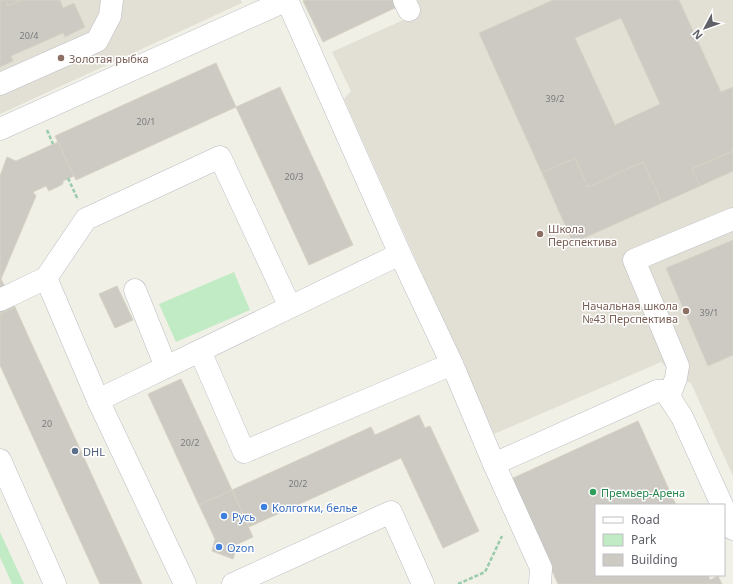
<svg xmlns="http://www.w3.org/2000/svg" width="733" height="584" viewBox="0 0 733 584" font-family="'Noto Sans',sans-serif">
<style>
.education{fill:#e2dfd5}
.green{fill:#c1ebc5}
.building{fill:#cccac3;stroke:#d7d2c4;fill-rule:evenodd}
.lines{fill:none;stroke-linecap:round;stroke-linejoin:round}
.minor-casing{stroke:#bbbec3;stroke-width:23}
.path{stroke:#99ccac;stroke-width:2.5;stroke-dasharray:4 2;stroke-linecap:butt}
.minor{stroke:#fff;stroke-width:22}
.education-dot{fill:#8d6e63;stroke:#fff;stroke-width:1.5}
.service-dot{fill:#5c6f8a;stroke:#fff;stroke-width:1.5}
.leisure-dot{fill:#2e9e5b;stroke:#fff;stroke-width:1.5}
.shop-dot{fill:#3f7fe0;stroke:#fff;stroke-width:1.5}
.labels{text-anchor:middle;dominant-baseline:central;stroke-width:3;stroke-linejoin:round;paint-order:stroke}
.number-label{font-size:9px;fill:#7a7b7f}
.education-label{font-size:11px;fill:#785e54;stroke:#fff;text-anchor:start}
.service-label{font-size:11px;fill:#4e5e75;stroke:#fff;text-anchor:start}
.leisure-label{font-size:11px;fill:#27864d;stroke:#fff;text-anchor:start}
.shop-label{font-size:11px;fill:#366cbe;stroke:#fff;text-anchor:start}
</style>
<rect width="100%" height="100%" fill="#f1f0e6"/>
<g class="education">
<path d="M0 0H241L242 3 0 114Z"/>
<path d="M414 0H733V476L691 383 676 378 661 362 494 434 344 99 351 91 332 52 419 13Z"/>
</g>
<g class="green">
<path d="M234 272 250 310 176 342 159 304Z"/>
<path d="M0 532 24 584H12L0 557Z"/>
</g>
<g class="building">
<path d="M0 0H6L8 6 22 0H60L63 8 74 3 85 27 65 37 63 33 11 56 13 61 0 67Z"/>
<path d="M6 0H22L8 6Z"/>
<path d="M306 0H396L399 6 323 42 303 1Z"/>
<path d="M553 0H679L721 92 733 87V151L692 169 700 186 662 203 643 162 588 187 575 158 542 173 479 33ZM621 18 660 104 615 125 575 38Z"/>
<path d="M216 63 236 107 76 180 55 136Z"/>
<path d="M280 87 353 245 309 265 236 107Z"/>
<path d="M58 142 74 176 63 181V184L49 191 46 186 33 192 36 196 1 279 15 307 0 314V176L7 157 16 161Z"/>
<path d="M733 151V171L700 186 692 169Z"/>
<path d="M575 158 588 187 643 162 662 203 573 243 542 173Z"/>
<path d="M733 240V355L708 366 666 268Z"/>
<path d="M117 286 133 320 115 328 99 294Z"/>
<path d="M15 307 29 338 142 584H100L0 365V314Z"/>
<path d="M181 379 232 490 199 505 148 394Z"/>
<path d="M419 415 425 428 430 426 479 531 443 548 401 458 249 527 232 490 371 427 375 435Z"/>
<path d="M638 421 676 505H596V575H708L710 580 718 576 722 584H558L511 479Z"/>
<path d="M232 490 253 537 238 544 233 559 212 551 215 539 199 505Z"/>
</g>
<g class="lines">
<defs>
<g id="minor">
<path d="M287 0 400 254 452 364 494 464 541 568 540 584"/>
<path d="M404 0 409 10"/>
<path d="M0 84 97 41 110 16 112 0"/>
<path d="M0 129 287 0"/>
<path d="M46 278 98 400 185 584"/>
<path d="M135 290 166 367"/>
<path d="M0 300 46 278 86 219 220 157 290 307"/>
<path d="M200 351 244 452 452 364"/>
<path d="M669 397 676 378 678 366 634 260 733 219"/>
<path d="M98 400 400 254"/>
<path d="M0 460 55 584"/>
<path d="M494 464 657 391H664L669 397 682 417 722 505"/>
<path d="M724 509 733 529"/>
<path d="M233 584 391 512 423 584"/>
</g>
</defs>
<use href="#minor" class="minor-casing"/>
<g class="path">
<path d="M47 130 53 144"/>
<path d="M68 178 78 200"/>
<path d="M458 584 485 572 502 536"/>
</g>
<use href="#minor" class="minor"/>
</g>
<g class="education-dot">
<circle cx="61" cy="58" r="4"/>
<circle cx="540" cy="234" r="4"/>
<circle cx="686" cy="311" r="4"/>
</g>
<circle class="service-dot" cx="75" cy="451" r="4"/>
<circle class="leisure-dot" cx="593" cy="492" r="4"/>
<g class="shop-dot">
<circle cx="264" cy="507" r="4"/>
<circle cx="224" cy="516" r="4"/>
<circle cx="219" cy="547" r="4"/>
</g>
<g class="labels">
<g class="number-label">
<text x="29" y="35">20/4</text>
<text x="555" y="98">39/2</text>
<text x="146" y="121">20/1</text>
<text x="294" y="176">20/3</text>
<text x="709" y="312">39/1</text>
<text x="47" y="423">20</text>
<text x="190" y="442">20/2</text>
<text x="298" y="483">20/2</text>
</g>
<g class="education-label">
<text x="69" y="58">Золотая рыбка</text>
<text x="548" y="228">Школа<tspan x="548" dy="13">Перспектива</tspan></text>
<text x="678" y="305" text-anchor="end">Начальная школа<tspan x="678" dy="13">№43 Перспектива</tspan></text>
</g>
<g class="service-label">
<text x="83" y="451">DHL</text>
</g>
<g class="leisure-label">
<text x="601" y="492">Премьер-Арена</text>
</g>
<g class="shop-label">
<text x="272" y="507">Колготки, белье</text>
<text x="232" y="516">Русь</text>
<text x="227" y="547">Ozon</text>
</g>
</g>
<rect x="595" y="504" width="130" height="72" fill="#ffffff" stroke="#bfc0c3"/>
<rect x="603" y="517" width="20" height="6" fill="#ffffff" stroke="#bfc0c3"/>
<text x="631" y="524" font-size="12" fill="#5e6168">Road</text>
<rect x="603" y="534" width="20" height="12" fill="#c1ebc5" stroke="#bfc0c3"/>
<text x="631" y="544" font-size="12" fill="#5e6168">Park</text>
<rect x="603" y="554" width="20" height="12" fill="#cccac3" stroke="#bfc0c3"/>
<text x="631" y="564" font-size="12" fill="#5e6168">Building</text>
<g transform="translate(705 28) rotate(229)" stroke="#ffffff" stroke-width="3" paint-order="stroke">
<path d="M0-3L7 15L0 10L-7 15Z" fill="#5e6168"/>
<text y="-6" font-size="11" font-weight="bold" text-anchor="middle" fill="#5e6168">N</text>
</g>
</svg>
